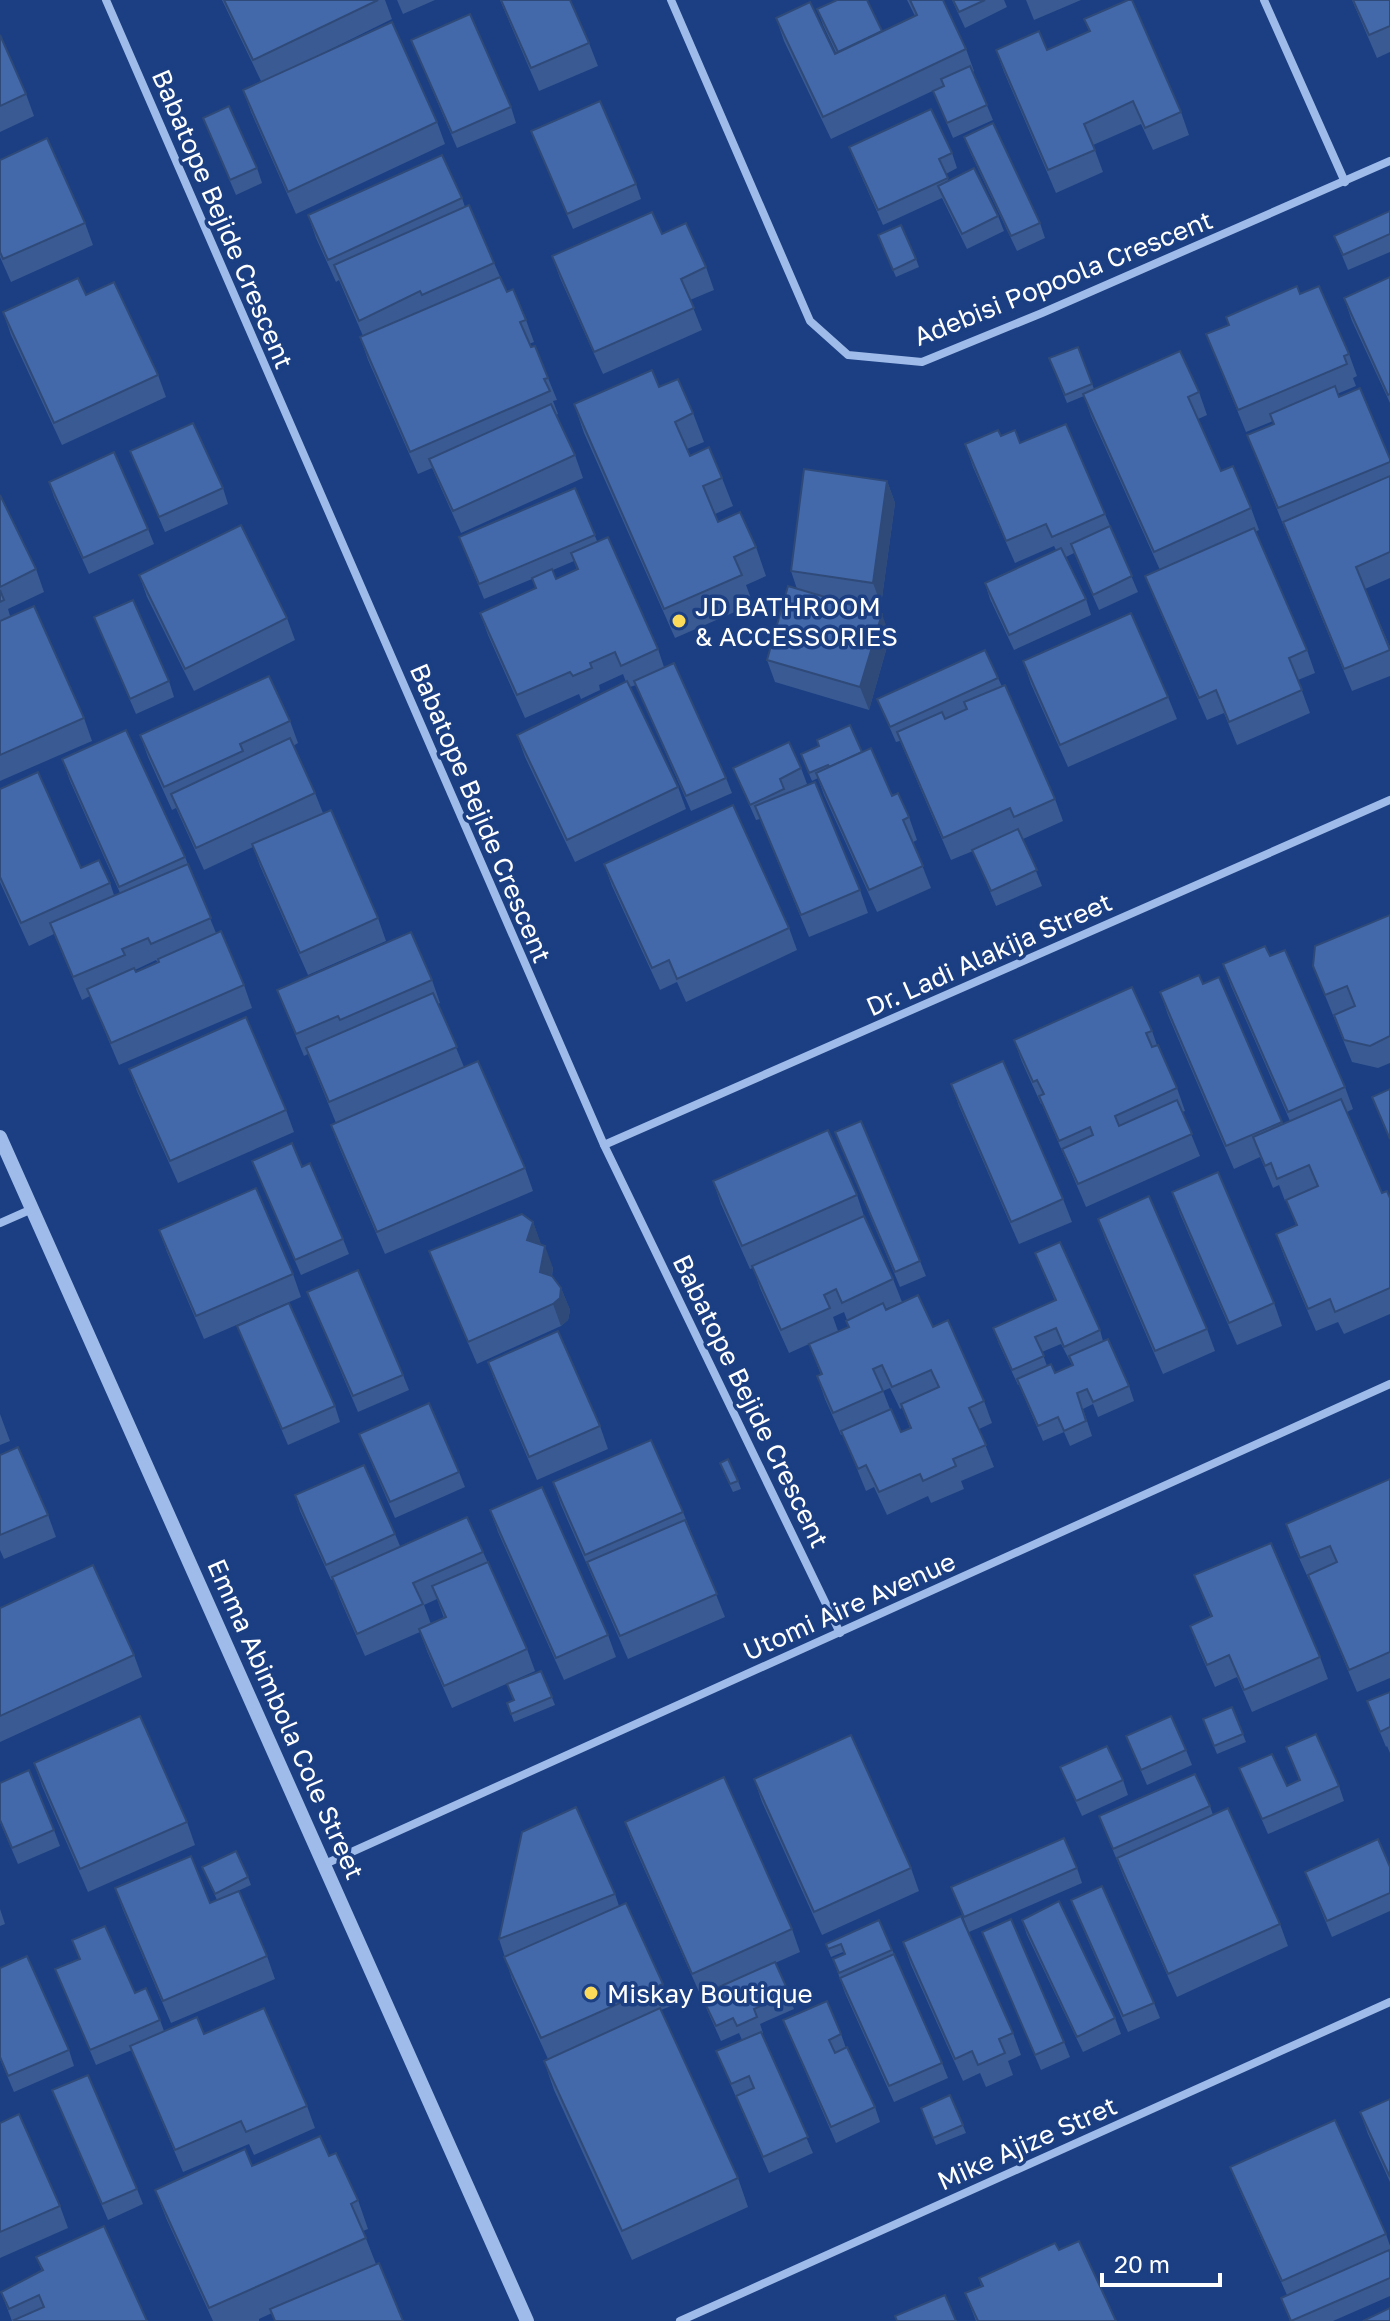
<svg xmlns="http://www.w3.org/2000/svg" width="1390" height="2321" viewBox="0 0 1390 2321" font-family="'Golos Text',sans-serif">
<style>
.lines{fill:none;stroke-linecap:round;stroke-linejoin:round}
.minor{stroke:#9fbbea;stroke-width:8}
.tertiary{stroke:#9fbbea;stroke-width:14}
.wall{fill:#3a5a93;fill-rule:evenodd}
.shaded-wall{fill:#2f4a78}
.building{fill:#4369ab;stroke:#2f4a78;stroke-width:2}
.poi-dot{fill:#fcdb5b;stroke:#1b3f82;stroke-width:3}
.labels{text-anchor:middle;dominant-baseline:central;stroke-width:7;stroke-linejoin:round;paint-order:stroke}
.street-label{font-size:26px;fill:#fff;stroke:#1b3f82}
.poi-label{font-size:26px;fill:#fff;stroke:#1b3f82;text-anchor:start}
</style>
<rect width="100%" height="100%" fill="#1b3f82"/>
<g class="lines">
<g class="minor">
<path d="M106 0 604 1145 840 1633"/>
<path d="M671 0 810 321 848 355 922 362 1042 313 1390 161"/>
<path d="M1264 0 1345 182"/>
<path d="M604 1145 1390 800"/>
<path d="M0 1223 32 1209"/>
<path d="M325 1864 1390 1384"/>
<path d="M680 2321 1390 2002"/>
</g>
<path class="tertiary" d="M0 1137 527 2321"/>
</g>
<g class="wall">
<path d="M222 0H385L392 19 311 59 437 122 445 144 296 214 251 112 243 90 261 81Z"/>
<path d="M397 0H435L403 14Z"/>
<path d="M500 0H570L589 43 598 66 539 91Z"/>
<path d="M907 0H943L966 49 974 71 973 72 993 120 953 138 933 91 943 86 831 139 784 41 776 18 835 54 836 53 823 25 817 9 882 31 915 16Z"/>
<path d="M952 0H1004L1007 7 965 28Z"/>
<path d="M1026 0H1081L1034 20Z"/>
<path d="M1352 0H1390V52L1377 58Z"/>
<path d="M1084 19 1181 112 1189 135 1153 150 1141 124 1093 145 1103 172 1056 193 1004 72 996 50H1047L1089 31Z"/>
<path d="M0 35 26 94 34 116 0 132Z"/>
<path d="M411 40 511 107 516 123 457 148Z"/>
<path d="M203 118 257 168 262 183 236 195Z"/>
<path d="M531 131 636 184 641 199 573 229Z"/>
<path d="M964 137 1040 223 1045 238 1017 251 970 152Z"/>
<path d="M849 147 952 153 957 168 946 174 948 180 998 216 1004 231 967 249 942 198 883 225 855 162Z"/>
<path d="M0 160 85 223 93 245 11 282 0 257Z"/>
<path d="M462 198 465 207 494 263 507 292 526 320 534 342 529 344 548 378 557 400 553 401 558 414 556 415 575 455 583 478 461 533 432 468 418 474 368 360 360 337 363 336 339 280 336 282 316 238 308 215Z"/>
<path d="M1390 211V252L1348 270 1334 236Z"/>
<path d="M881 243 916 259 919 267 896 277Z"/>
<path d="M552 256 706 267 714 290 690 300 702 330 603 374 560 278Z"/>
<path d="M1390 277V403L1352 321 1344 298Z"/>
<path d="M1300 294 1349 354 1357 376 1353 378 1356 386 1337 394 1339 397 1390 459V578L1365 589 1390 647V676L1352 691 1291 544 1247 435 1274 424 1273 421 1246 432 1206 334Z"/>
<path d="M86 295 158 375 166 397 62 445 11 335 3 312Z"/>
<path d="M1078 347 1094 389 1199 392 1207 415 1198 419 1221 471 1251 508 1259 530 1255 532 1307 650 1315 673 1298 680 1310 713 1237 745 1224 713 1207 720 1154 598 1145 576 1160 570 1091 416 1084 396 1067 403 1049 358Z"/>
<path d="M659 387 693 413 704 442 687 449 690 456 722 478 733 506 715 514 718 522 756 547 766 576 746 585 753 604 675 638 584 433 574 404Z"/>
<path d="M1001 436 1020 443 1105 514 1138 592 1099 610 1074 553 1066 557 1086 599 1091 615 1014 650 990 599 985 583 1056 550 1054 546 1015 563 973 467 965 444Z"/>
<path d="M130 451 223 488 228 504 165 532Z"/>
<path d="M887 481 895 503 881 605 824 597 890 636 869 710 775 682 767 660 797 589 791 571Z"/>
<path d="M49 482 148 529 154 544 89 574 54 497Z"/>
<path d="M575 488 597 541 658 649 664 667 726 778 732 793 691 811 636 685 630 687 678 787 686 809 575 862 525 757 517 735 626 682 623 674 599 685 600 690 581 699 579 694 525 718 488 635 480 613 536 588 532 579 484 599 459 537ZM574 561 577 570 556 579 553 570Z"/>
<path d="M0 495 36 569 44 592 8 609 10 616 84 718 92 741 0 781Z"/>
<path d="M139 575 287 618 295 640 194 691 147 597Z"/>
<path d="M94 617 169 681 174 697 136 714Z"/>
<path d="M1023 661 1168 697 1177 719 1068 767 1031 684Z"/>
<path d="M998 678 1055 799 1063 821 1023 839 1042 886 996 906 973 851 951 860 900 741 896 742 877 699Z"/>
<path d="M290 721 298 743 293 746 315 793 323 813 378 918 386 941 308 975 260 866 253 847 204 870 176 808 172 810 148 757 140 735Z"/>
<path d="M862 752 909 817 917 840 913 842 931 888 877 912 824 795 818 778 812 781 804 762Z"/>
<path d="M62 759 185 857 216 933 244 985 252 1008 119 1065 90 996 82 1000 54 934 29 946 0 882V789L81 868 110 883 114 895 120 893 70 781ZM156 960 158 963 136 972 135 970Z"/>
<path d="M733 768H801L807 784 786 794 860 890 868 913 809 937 760 819 756 820Z"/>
<path d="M604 864 789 928 797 950 686 1002 677 982 660 990 612 886Z"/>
<path d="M1390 915V1063L1378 1068 1352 1062 1313 966Z"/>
<path d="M1270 956 1345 1087 1353 1109 1347 1112 1382 1193 1390 1198V1314L1344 1334 1338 1322 1316 1331 1284 1256 1276 1234 1296 1225 1287 1200 1285 1201 1279 1185 1273 1188 1260 1157 1234 1169 1168 1015 1160 992 1203 984 1219 977 1283 1124 1290 1121 1231 986 1223 964Z"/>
<path d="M432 980 440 1003 438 1004 464 1067 525 1168 533 1191 385 1254 339 1147 331 1125 336 1123 308 1054 304 1056 277 990Z"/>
<path d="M1152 1031 1157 1045 1177 1088 1185 1111 1182 1112 1200 1156 1086 1207 1042 1104H1041L1022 1062 1014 1040Z"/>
<path d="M129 1069 286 1110 294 1132 178 1183 137 1091Z"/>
<path d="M951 1084 1063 1199 1072 1222 1019 1244 959 1106Z"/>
<path d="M835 1132 920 1261 926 1276 900 1287Z"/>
<path d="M252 1161 302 1167 343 1239 349 1254 301 1275Z"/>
<path d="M713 1181 857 1195 864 1216 893 1279 902 1302 885 1309 933 1327 984 1401 992 1423 979 1429 994 1467 961 1481 964 1489 931 1503 928 1496 887 1515 874 1487 866 1491 843 1435H841L825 1399 817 1376 821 1375 809 1344 848 1327 847 1320 844 1312 833 1317 838 1331 789 1353 760 1288 753 1268 750 1269 721 1204ZM890 1388 900 1409 902 1408 910 1428 901 1432 890 1409 883 1391Z"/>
<path d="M1172 1192 1274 1303 1282 1326 1237 1345 1180 1214Z"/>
<path d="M1098 1219 1207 1329 1215 1351 1163 1374 1106 1241Z"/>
<path d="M533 1222 541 1245 553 1268 552 1276 561 1288 570 1310 568 1320 561 1326 477 1364 438 1273 429 1251Z"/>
<path d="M159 1230 293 1274 301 1297 204 1339 167 1252Z"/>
<path d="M1035 1253 1100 1330 1103 1341 1129 1386 1134 1401 1098 1417 1093 1404 1083 1409 1092 1436 1070 1446 1064 1432 1043 1441 1019 1385H1018L999 1344 993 1328 1055 1301ZM1061 1344 1072 1365 1055 1373 1047 1366 1042 1352Z"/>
<path d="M307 1292 403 1375 409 1390 358 1412Z"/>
<path d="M237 1326 335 1406 340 1422 288 1445Z"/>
<path d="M488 1362 600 1426 608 1449 537 1480 496 1384Z"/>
<path d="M0 1414 10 1441 0 1445Z"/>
<path d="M359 1434 459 1472 465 1487 395 1518Z"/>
<path d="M0 1455 48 1515 56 1537 4 1559 0 1550Z"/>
<path d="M723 1471 738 1481 741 1489 733 1492Z"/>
<path d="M1390 1479V1678L1357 1692 1310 1580H1309L1294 1547 1286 1524Z"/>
<path d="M553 1482 683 1512 725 1617 628 1659 561 1505Z"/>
<path d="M295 1495 395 1534 400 1546 483 1552 527 1649 535 1671 452 1708 427 1651 420 1632 365 1656 340 1599 333 1579 331 1580 300 1511ZM437 1599 444 1618 431 1624 424 1605Z"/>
<path d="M490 1510 608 1635 616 1657 564 1680 498 1532Z"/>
<path d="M1194 1575 1320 1657 1328 1679 1252 1712 1237 1677 1215 1687 1198 1648 1190 1626 1211 1617Z"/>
<path d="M0 1608 134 1655 142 1677 0 1742Z"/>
<path d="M541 1671 555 1705 514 1722 507 1703 514 1700Z"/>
<path d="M1390 1692V1753L1387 1746 1386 1747 1367 1701Z"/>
<path d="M1232 1707 1246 1742 1217 1754 1203 1719Z"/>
<path d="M1126 1736 1186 1750 1192 1765 1147 1785Z"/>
<path d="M1286 1747 1339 1786 1344 1801 1268 1834 1239 1768 1287 1786 1299 1780Z"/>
<path d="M34 1763 187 1822 195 1845 88 1892 42 1786Z"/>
<path d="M1060 1767 1123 1780 1128 1795 1082 1816Z"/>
<path d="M754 1779 911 1868 919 1891 822 1935 762 1802Z"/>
<path d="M0 1783 54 1830 60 1846 18 1864 0 1822Z"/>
<path d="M1210 1806 1213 1815 1280 1924 1288 1946 1177 1997 1125 1880 1099 1816Z"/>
<path d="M625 1822 792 1929 800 1952 775 1963 794 2009 760 2024 763 2033H761L813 2153 769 2173 716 2051 742 2040 739 2033 721 2041 633 1844Z"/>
<path d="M202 1867 248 1877 251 1885 238 1891 267 1956 275 1979 171 2023 123 1910 115 1888 210 1903 217 1900Z"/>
<path d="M1390 1867V1911L1332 1937 1305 1872Z"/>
<path d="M1077 1868 1082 1883 969 1932 951 1887Z"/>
<path d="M615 1894 619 1906 663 1984 671 2006 661 2010 738 2178 748 2207 632 2260 554 2090 544 2061 548 2059 512 1979 499 1939Z"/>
<path d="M1071 1900 1154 2003 1160 2018 1128 2032 1077 1915Z"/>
<path d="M0 1909 5 1924 0 1926Z"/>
<path d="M879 1920 942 2063 948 2078 894 2102 845 1993 833 1959 845 1954 843 1952 831 1957 826 1944Z"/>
<path d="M1022 1920 1115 2018 1121 2034 1083 2052 1027 1935Z"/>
<path d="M982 1932 1064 2042 1070 2057 1041 2070Z"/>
<path d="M903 1942 1013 2033 1021 2055 1008 2061 1013 2075 986 2087 980 2073 963 2081 911 1965Z"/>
<path d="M0 1968 69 2050 74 2066 14 2092 0 2059Z"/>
<path d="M55 1969 135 1993 160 2020 164 2031 204 2034 307 2106 315 2128 254 2155 249 2144 183 2172 132 2050 96 2065Z"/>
<path d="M783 2020 841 2034 846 2048 875 2107 880 2122 836 2143Z"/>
<path d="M52 2090 137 2189 143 2204 108 2220Z"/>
<path d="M950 2095 966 2133 936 2145 921 2108Z"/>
<path d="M1390 2099V2182L1368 2134 1360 2112Z"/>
<path d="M0 2123 60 2206 68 2228 0 2258Z"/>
<path d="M329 2156 358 2200 368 2229 363 2231 376 2264 403 2321H275L272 2313 259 2319V2321H213L166 2218 155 2190 252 2166Z"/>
<path d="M1230 2167 1386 2234 1390 2246V2296L1333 2321H1290L1281 2298 1287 2295 1239 2189Z"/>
<path d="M1059 2250 1116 2321H976L965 2293 981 2286 979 2278Z"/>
<path d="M36 2257 147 2321H12L1 2292 42 2271Z"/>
</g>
<g class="shaded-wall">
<path d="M887 481 895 503 881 605 873 583Z"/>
<path d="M882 614 890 636 869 710 860 687Z"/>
<path d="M533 1222 541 1244 535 1263 527 1240Z"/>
<path d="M545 1246 553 1268 548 1294 540 1272Z"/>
<path d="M561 1288 570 1310 568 1320 561 1326 553 1304Z"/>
</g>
<g class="building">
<path d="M224 0H378L253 60Z"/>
<path d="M501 0H570L589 43 531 68Z"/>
<path d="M837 0H867L882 31 838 52 817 9Z"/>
<path d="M910 0H943L966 49 823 117 776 18 810 2 835 54 917 15Z"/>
<path d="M953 0H985L959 12Z"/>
<path d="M1128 0H1132L1181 112 1145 128 1133 101 1084 124 1095 150 1048 170 996 50 1039 31 1047 50 1090 31 1084 19Z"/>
<path d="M1353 0H1390V26L1369 35Z"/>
<path d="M470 14 511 107 452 133 411 40Z"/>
<path d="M392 22 437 122 288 192 243 90Z"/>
<path d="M0 35 26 94 0 106Z"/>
<path d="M970 66 987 105 947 123 933 91 944 86 941 79Z"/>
<path d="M600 101 636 184 567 214 531 131Z"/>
<path d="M229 106 257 168 230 180 203 118Z"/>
<path d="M931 109 952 153 939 159 948 178 878 210 849 147Z"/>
<path d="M993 123 1040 223 1011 236 964 137Z"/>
<path d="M47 138 85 223 3 259 0 252V160Z"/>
<path d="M442 155 462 198 328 260 308 215Z"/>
<path d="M974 168 998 216 962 234 938 186Z"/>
<path d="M469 205 494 263 422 295 420 291 359 321 334 265Z"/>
<path d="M1390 211V234L1343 255 1334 236Z"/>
<path d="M652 212 662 234 686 223 706 267 681 279 694 308 594 352 552 256Z"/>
<path d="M901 225 916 259 893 270 878 235Z"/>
<path d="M500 277 507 292 513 289 526 320 520 322 531 347 535 346 548 378 544 379 550 391 410 452 360 337Z"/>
<path d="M1390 277V394L1388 395 1344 298Z"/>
<path d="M78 278 86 295 114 282 158 375 54 423 3 312Z"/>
<path d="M1297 286 1300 294 1319 286 1349 354 1344 356 1347 364 1238 410 1206 334 1229 325 1226 317Z"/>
<path d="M1078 347 1092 384 1065 395 1049 358Z"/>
<path d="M1180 351 1199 392 1188 397 1221 471 1233 466 1251 508 1154 552 1083 394Z"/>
<path d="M652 370 659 387 678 379 693 413 675 422 690 456 709 447 722 478 703 486 718 522 740 512 756 547 734 557 742 575 664 609 574 404Z"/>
<path d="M1335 386 1339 397 1360 388 1390 459V462L1278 508 1247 435 1274 424 1270 414Z"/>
<path d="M551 404 575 455 453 511 429 459Z"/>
<path d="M193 423 223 488 159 517 130 451Z"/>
<path d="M1066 424 1105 514 1052 537 1046 524 1006 541 965 444 998 430 1001 436 1015 430 1020 443Z"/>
<path d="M114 452 148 529 83 558 49 482Z"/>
<path d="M804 469 887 481 873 583 791 571Z"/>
<path d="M1390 476V552L1356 567 1390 650 1344 669 1283 522Z"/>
<path d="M575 488 595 535 479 584 459 537Z"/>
<path d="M0 495 36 569 0 587Z"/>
<path d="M241 525 287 618 185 669 139 575Z"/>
<path d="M1110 526 1132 576 1093 595 1071 544Z"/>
<path d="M1254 528 1307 650 1289 658 1302 690 1229 722 1216 690 1199 698 1145 576Z"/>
<path d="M608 537 658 649 621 666 615 652 590 663 592 668 573 676 570 672 517 695 480 613 536 588 532 578 552 569 556 579 578 569 571 553Z"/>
<path d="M1061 548 1086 599 1009 635 985 583Z"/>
<path d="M788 586 882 614 860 687 767 660Z"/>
<path d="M0 590 4 600 0 602Z"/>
<path d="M133 600 169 681 130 699 94 617Z"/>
<path d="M34 606 84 718 0 755V621Z"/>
<path d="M1131 613 1168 697 1060 745 1023 661Z"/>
<path d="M985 650 998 678 890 727 877 699Z"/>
<path d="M674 663 726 778 686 796 634 681Z"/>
<path d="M269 676 290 721 240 744 243 751 164 787 140 735Z"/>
<path d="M627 681 678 787 567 840 517 735Z"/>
<path d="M1005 685 1055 799 1014 817 1010 808 943 838 897 732 942 712 945 719 967 709 964 702Z"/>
<path d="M850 725 862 752 829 767 828 765 809 773 801 754 819 746 817 740Z"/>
<path d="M126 730 185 857 119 887 62 759Z"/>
<path d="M290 738 315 793 196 848 171 794Z"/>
<path d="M789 742 801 768 780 779 784 789 750 805 733 768Z"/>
<path d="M871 748 892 796 898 793 909 817 903 820 923 866 869 890 816 773Z"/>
<path d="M38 772 81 868 99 860 110 883 21 923 0 877V789Z"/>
<path d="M815 782 860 890 801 915 755 806Z"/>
<path d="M733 805 789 928 677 979 669 960 652 968 604 864Z"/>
<path d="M331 810 378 918 300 953 252 844Z"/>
<path d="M1018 829 1037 870 991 891 972 850Z"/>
<path d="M188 864 211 918 151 944 148 938 122 949 125 955 73 977 50 923Z"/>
<path d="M1390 915V1036L1370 1046 1344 1040 1334 1015 1355 1006 1347 986 1325 995 1313 966 1315 946Z"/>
<path d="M221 931 244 985 111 1043 87 989 134 968 136 972 159 962 158 959Z"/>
<path d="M411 932 432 980 340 1020 338 1016 296 1034 277 990Z"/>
<path d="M1265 946 1270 956 1285 950 1345 1087 1288 1112 1223 964Z"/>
<path d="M1199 975 1203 984 1219 977 1282 1122 1226 1146 1160 992Z"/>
<path d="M1132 987 1152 1031 1146 1033 1152 1047 1158 1045 1177 1088 1115 1116 1119 1126 1177 1100 1192 1134 1078 1184 1062 1149 1093 1135 1090 1127 1059 1141 1039 1096 1044 1094 1037 1080 1033 1082 1014 1040Z"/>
<path d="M433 993 457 1047 329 1102 306 1048Z"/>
<path d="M246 1017 286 1110 170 1161 129 1069Z"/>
<path d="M478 1061 525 1168 377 1232 331 1125Z"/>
<path d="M1003 1061 1063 1199 1011 1222 951 1084Z"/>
<path d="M1390 1089V1139L1372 1097Z"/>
<path d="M1341 1099 1382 1193 1387 1191 1390 1198V1288L1335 1312 1330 1299 1308 1309 1276 1234 1297 1225 1286 1200 1318 1186 1309 1165 1277 1179 1271 1163 1265 1166 1253 1137Z"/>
<path d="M861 1121 920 1261 895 1272 835 1132Z"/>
<path d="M828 1130 857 1195 742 1246 713 1181Z"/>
<path d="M292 1143 302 1167 310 1163 343 1239 295 1260 252 1161Z"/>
<path d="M1218 1172 1274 1303 1229 1323 1172 1192Z"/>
<path d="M256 1188 293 1274 196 1316 159 1230Z"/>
<path d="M1149 1196 1207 1329 1155 1351 1098 1219Z"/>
<path d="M522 1214 533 1222 527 1240 545 1246 540 1272 552 1276 561 1288 560 1298 553 1304 468 1342 429 1251Z"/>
<path d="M864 1216 893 1279 842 1303 836 1289 824 1295 830 1308 781 1330 752 1266Z"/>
<path d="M1060 1242 1100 1330 1064 1347 1056 1328 1035 1337 1044 1356 1012 1370 993 1328 1056 1300 1035 1253Z"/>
<path d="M358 1270 403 1375 353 1396 307 1292Z"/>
<path d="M918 1295 933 1327 948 1320 984 1401 969 1408 986 1445 953 1459 956 1466 923 1481 920 1474 879 1492 866 1465 858 1469 841 1431 891 1409 901 1432 911 1428 901 1404 939 1387 931 1370 892 1387 882 1365 873 1369 883 1391 833 1413 817 1376 822 1374 809 1344 849 1327 846 1321 883 1303 886 1310Z"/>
<path d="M289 1303 335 1406 282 1429 237 1326Z"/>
<path d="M558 1331 600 1426 529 1457 488 1362Z"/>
<path d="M1108 1339 1129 1386 1093 1402 1087 1389 1077 1393 1086 1421 1064 1431 1058 1417 1038 1426 1017 1379 1051 1364 1055 1373 1073 1365 1069 1356Z"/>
<path d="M429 1403 459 1472 390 1502 359 1434Z"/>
<path d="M651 1440 683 1512 585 1555 553 1482Z"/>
<path d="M18 1447 48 1515 0 1535V1455Z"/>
<path d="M728 1459 738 1481 730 1484 720 1463Z"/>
<path d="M364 1465 395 1534 326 1565 295 1495Z"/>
<path d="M1390 1479V1652L1349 1670 1308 1575 1337 1562 1330 1546 1300 1558 1286 1524Z"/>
<path d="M542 1487 608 1635 556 1658 490 1510Z"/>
<path d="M467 1517 483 1552 413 1583 423 1604 357 1634 332 1577Z"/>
<path d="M685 1520 717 1594 620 1636 587 1562Z"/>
<path d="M1271 1543 1320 1657 1244 1690 1229 1655 1207 1665 1190 1626 1212 1616 1194 1575Z"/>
<path d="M488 1562 527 1649 444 1686 419 1629 446 1617 432 1586Z"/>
<path d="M93 1565 134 1655 0 1716V1608Z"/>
<path d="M541 1671 552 1697 511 1714 507 1703 514 1700 507 1684Z"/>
<path d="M1390 1692V1727L1380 1732 1367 1701Z"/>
<path d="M1232 1707 1243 1734 1214 1746 1203 1719Z"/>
<path d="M140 1716 187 1822 80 1869 34 1763Z"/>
<path d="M1171 1716 1186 1750 1141 1770 1126 1736Z"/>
<path d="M1316 1734 1339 1786 1262 1819 1239 1768 1272 1754 1287 1786 1300 1780 1286 1747Z"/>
<path d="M851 1735 911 1868 814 1912 754 1779Z"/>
<path d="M1107 1746 1123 1780 1076 1801 1060 1767Z"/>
<path d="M29 1770 54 1830 12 1848 0 1820V1783Z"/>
<path d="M1195 1774 1210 1806 1113 1849 1099 1816Z"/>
<path d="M724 1777 792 1929 692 1974 625 1822Z"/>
<path d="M576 1807 615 1894 499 1939 522 1832Z"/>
<path d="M1228 1808 1280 1924 1168 1974 1117 1858Z"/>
<path d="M1064 1838 1077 1868 964 1917 951 1887Z"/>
<path d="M1378 1839 1390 1867V1893L1327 1921 1305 1872Z"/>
<path d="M236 1851 248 1877 215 1894 202 1867Z"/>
<path d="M191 1856 210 1903 239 1891 267 1956 163 2001 115 1888Z"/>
<path d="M1102 1886 1154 2003 1123 2016 1071 1900Z"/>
<path d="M1059 1901 1115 2018 1077 2037 1022 1920Z"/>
<path d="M626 1903 663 1984 541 2038 504 1957Z"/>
<path d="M961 1916 1013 2033 999 2039 1005 2053 978 2065 972 2051 955 2059 903 1942Z"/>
<path d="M1011 1919 1064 2042 1035 2055 982 1932Z"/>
<path d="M879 1920 892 1950 839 1973 833 1959 845 1954 841 1944 828 1949 826 1944Z"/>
<path d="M105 1926 135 1993 146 1988 160 2020 90 2050 55 1969 80 1959 72 1940Z"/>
<path d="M894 1954 942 2063 889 2086 840 1978Z"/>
<path d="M27 1956 69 2050 8 2076 0 2057V1968Z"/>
<path d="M775 1962 789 1993 754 2009 757 2017 737 2026 733 2018 716 2026 701 1995Z"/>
<path d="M827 2001 841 2034 829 2040 835 2053 847 2047 875 2107 831 2127 783 2020Z"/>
<path d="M264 2008 307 2106 246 2132 241 2121 175 2150 130 2046 197 2017 204 2034Z"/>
<path d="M660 2008 738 2178 622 2231 544 2061Z"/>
<path d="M761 2032 808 2137 763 2157 736 2096 754 2088 749 2076 731 2084 716 2051Z"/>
<path d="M88 2075 137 2189 102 2204 52 2090Z"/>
<path d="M950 2095 963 2125 933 2138 921 2108Z"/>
<path d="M1390 2099V2177L1360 2112Z"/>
<path d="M19 2114 60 2206 0 2232V2123Z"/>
<path d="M1335 2120 1386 2234 1282 2281 1230 2167Z"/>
<path d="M320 2136 329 2156 336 2153 358 2200 351 2204 366 2238 209 2308 155 2190 245 2149 252 2166Z"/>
<path d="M104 2226 147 2321H15L14 2320 44 2307 39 2295 9 2309 1 2292 43 2270 36 2257Z"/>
<path d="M1079 2241 1116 2321H978L965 2293 983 2286 979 2278 1055 2243 1059 2250Z"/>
<path d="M1389 2250 1390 2253V2278L1291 2321 1281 2298Z"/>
<path d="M379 2263 403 2321H275L270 2309Z"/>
<path d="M945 2295 956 2321H897L895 2316Z"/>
<path d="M1390 2308V2321H1363Z"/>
</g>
<g class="poi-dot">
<circle cx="679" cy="621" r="8"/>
<circle cx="591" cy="1993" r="8"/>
</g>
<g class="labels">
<g class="street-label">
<text transform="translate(223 219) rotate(67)">Babatope Bejide Crescent</text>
<text transform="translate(1063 278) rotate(-22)">Adebisi Popoola Crescent</text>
<text transform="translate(481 813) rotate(67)">Babatope Bejide Crescent</text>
<text transform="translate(989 954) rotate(-24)">Dr. Ladi Alakija Street</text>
<text transform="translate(751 1401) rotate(64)">Babatope Bejide Crescent</text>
<text transform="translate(849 1606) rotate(-24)">Utomi Aire Avenue</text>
<text transform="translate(286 1719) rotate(66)">Emma Abimbola Cole Street</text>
<text transform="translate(1027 2143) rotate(-24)">Mike Ajize Stret</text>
</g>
<g class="poi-label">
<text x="695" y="606">JD BATHROOM<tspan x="695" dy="30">&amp; ACCESSORIES</tspan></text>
<text x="607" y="1993">Miskay Boutique</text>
</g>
</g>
<path d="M1102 2273v12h118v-12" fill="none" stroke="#ffffff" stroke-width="4"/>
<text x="1114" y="2273" font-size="24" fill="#ffffff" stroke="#1b3f82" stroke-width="6" paint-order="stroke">20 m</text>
</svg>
